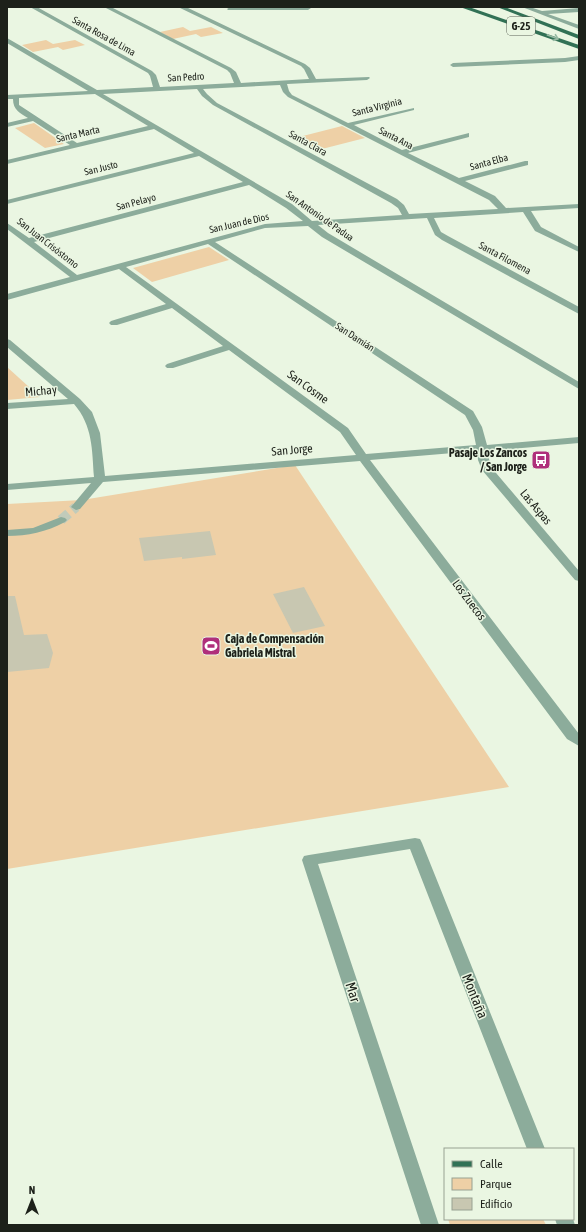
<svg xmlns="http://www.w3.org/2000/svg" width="586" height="1232" viewBox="0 0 586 1232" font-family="'Asap Condensed',sans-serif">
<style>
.green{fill:#eed0a6}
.building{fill:#c8c7b1}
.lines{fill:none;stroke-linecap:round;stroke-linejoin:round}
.minor-tunnel{stroke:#c1cbba;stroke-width:10;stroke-dasharray:10 5;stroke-linecap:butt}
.minor{fill:#8cac9b;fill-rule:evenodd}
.major{fill:#317155;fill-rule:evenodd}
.oneway{stroke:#97baa3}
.labels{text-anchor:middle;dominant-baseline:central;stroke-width:3;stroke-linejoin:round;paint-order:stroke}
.far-street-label{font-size:10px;fill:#1d211a;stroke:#eaf6e2}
.shield{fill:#eaf6e2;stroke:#5a6156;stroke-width:1}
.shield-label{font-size:11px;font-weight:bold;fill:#1d211a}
.street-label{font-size:12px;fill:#1d211a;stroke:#eaf6e2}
.poi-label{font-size:12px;font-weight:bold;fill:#1d211a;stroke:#eaf6e2;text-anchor:end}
.near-street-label{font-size:14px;fill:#1d211a;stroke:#eaf6e2}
</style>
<rect width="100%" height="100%" fill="#eaf6e2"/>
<g class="green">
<path d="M183 27 190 31 211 27 223 33 201 37 196 34 173 39 160 32Z"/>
<path d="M46 40 53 44 75 40 85 45 63 50 58 47 33 52 22 45Z"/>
<path d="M34 123 64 144 45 148 15 128Z"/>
<path d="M342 126 365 138 318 150 295 138Z"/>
<path d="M209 247 229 260 152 282 133 268Z"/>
<path d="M7 367 40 397 7 400Z"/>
<path d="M295 465 509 787 7 869V504L82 500Z"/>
<path d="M448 1219H543L546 1225H450Z"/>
</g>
<g class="building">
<path d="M210 531 216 555 182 559V557L144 561 139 538Z"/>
<path d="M304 587 325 626 293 633 273 594Z"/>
<path d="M7 596H15L24 635 47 634 53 653 49 668 7 672Z"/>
</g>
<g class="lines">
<path class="minor-tunnel" d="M61 520 76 507"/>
<g class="minor">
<path d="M30 7H37L152 71 156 75 160 87 234 83 230 73 227 70 104 7H111L231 68 236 72 241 83 309 79 304 69 301 66 178 7H186L305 64 310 68 316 79 369 77 370 78 367 80 287 84 289 91 292 95 348 123 414 108V110L354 125 402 150 469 133V137L408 153 459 178 525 161H528V165L465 181 495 196 506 208 579 204V208L531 211 541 227 579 247V252L535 231 523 212 434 218 441 232 448 236 579 307V314L442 240 435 235 427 218 318 225 328 233 579 382V389L322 237 308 226 265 228 215 242 473 411 482 427 487 445 579 437V443L487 451 491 467 579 571V581L575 580 482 470 478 460 477 451 370 460 579 734V746L567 739 360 461 103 482 80 509 76 510 71 507 91 483 7 490V484L94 477C92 450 93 426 74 404L7 409V403L68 399 7 347V339L10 340 80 399 92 412 100 433 105 476 356 455 340 432 229 350 173 368H167L165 366 167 364 223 346 172 308 117 325H111L109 323 111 321 166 304 119 269 7 300V294L70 277 7 229V223L29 238 243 182 199 156 7 204V200L194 153 154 129 7 164V160L70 145 33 121 7 127V123L28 118C20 113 13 110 13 99H7V95L88 91 7 43V38L97 90 153 87 150 76 148 73ZM280 85 283 92 288 97 489 200 498 209 409 214 404 205 397 199 217 103 207 94 203 89ZM197 89 202 96 213 105 391 203 398 208 402 215 312 221 292 204 103 94ZM95 94 148 126 77 143 19 105V98ZM249 185 286 208 303 221 265 224 77 275 34 242ZM208 244 465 415 473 430 476 445 366 454 348 428 126 267Z"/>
<path d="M230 7H310L311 8 308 10H228L227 9Z"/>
<path d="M522 7H530L542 11 579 8V12L548 14 579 25V29Z"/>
<path d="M579 56V60L565 62 453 67 450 65 453 63 565 58Z"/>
<path d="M61 517 65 518 67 520 65 522C46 532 28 536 7 536V530L33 528Z"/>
<path d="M415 838 420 839 422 843 545 1149H527L410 849 318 864 439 1225H421L302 860 304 856 309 855Z"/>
<path d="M555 1219H573L575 1225H557Z"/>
</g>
<g class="major">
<path d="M460 7H469L579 45V49Z"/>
<path d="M497 7H505L579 35V39Z"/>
</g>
</g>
<defs><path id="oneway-shaft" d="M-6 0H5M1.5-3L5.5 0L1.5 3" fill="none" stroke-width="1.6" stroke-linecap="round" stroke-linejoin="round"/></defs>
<use class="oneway" href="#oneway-shaft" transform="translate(553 37) rotate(20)"/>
<defs>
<symbol id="bus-square" viewBox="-11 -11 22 22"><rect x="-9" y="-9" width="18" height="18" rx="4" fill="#af2f7b" stroke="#eaf6e2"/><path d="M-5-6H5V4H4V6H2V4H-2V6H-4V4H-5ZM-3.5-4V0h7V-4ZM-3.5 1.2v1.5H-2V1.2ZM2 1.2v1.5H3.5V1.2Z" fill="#fff"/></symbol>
<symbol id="stadium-square" viewBox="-11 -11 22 22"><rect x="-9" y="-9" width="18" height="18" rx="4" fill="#af2f7b" stroke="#eaf6e2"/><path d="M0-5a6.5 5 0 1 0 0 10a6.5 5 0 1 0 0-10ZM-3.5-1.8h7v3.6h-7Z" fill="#fff"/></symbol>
</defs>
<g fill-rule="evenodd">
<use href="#bus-square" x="530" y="449" width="22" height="22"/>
<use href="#stadium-square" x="200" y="635" width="22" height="22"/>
</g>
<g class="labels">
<g class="far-street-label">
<text transform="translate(104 36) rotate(29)">Santa Rosa de Lima</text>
<text transform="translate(186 77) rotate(-3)">San Pedro</text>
<text transform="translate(377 107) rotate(-14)">Santa Virginia</text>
<text transform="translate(78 134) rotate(-13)">Santa Marta</text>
<text transform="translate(396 138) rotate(27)">Santa Ana</text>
<text transform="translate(308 143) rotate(29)">Santa Clara</text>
<text transform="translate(489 162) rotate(-15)">Santa Elba</text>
<text transform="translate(101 168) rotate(-14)">San Justo</text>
<text transform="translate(136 202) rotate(-15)">San Pelayo</text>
<text transform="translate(320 216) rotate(35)">San Antonio de Padua</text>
<text transform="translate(239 223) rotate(-13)">San Juan de Dios</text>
<text transform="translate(48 243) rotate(38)">San Juan Crisóstomo</text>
<text transform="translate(505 258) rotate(28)">Santa Filomena</text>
<text transform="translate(355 337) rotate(33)">San Damián</text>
</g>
<rect class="shield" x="507" y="17" width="28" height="18" rx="3"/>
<g class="shield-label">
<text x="521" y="26">G-25</text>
</g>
<g class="street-label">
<text transform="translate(308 387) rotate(36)">San Cosme</text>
<text transform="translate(41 391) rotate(-5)">Michay</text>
<text transform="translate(292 450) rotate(-5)">San Jorge</text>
<text transform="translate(536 507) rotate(50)">Las Aspas</text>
<text transform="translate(469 600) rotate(53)">Los Zuecos</text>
</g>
<g class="poi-label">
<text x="527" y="453">Pasaje Los Zancos<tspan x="527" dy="14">/ San Jorge</tspan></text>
<text x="225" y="639" text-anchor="start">Caja de Compensación<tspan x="225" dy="14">Gabriela Mistral</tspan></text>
</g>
<g class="near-street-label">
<text transform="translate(353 992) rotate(72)">Mar</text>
<text transform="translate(475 996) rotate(68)">Montaña</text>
</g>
</g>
<rect width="586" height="1232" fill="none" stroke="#1d211a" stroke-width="16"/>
<rect x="444" y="1148" width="130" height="72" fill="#eaf6e2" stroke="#98a192"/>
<rect x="452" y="1161" width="20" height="6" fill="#317155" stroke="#98a192"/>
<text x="480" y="1168" font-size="12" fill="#1d211a">Calle</text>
<rect x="452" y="1178" width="20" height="12" fill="#eed0a6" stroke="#98a192"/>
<text x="480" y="1188" font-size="12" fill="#1d211a">Parque</text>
<rect x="452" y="1198" width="20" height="12" fill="#c8c7b1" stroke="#98a192"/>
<text x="480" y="1208" font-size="12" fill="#1d211a">Edificio</text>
<g transform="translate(32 1200)" stroke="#eaf6e2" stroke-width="3" paint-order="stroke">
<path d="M0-3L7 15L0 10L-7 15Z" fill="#1d211a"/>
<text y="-6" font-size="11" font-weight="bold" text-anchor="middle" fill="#1d211a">N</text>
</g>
</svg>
